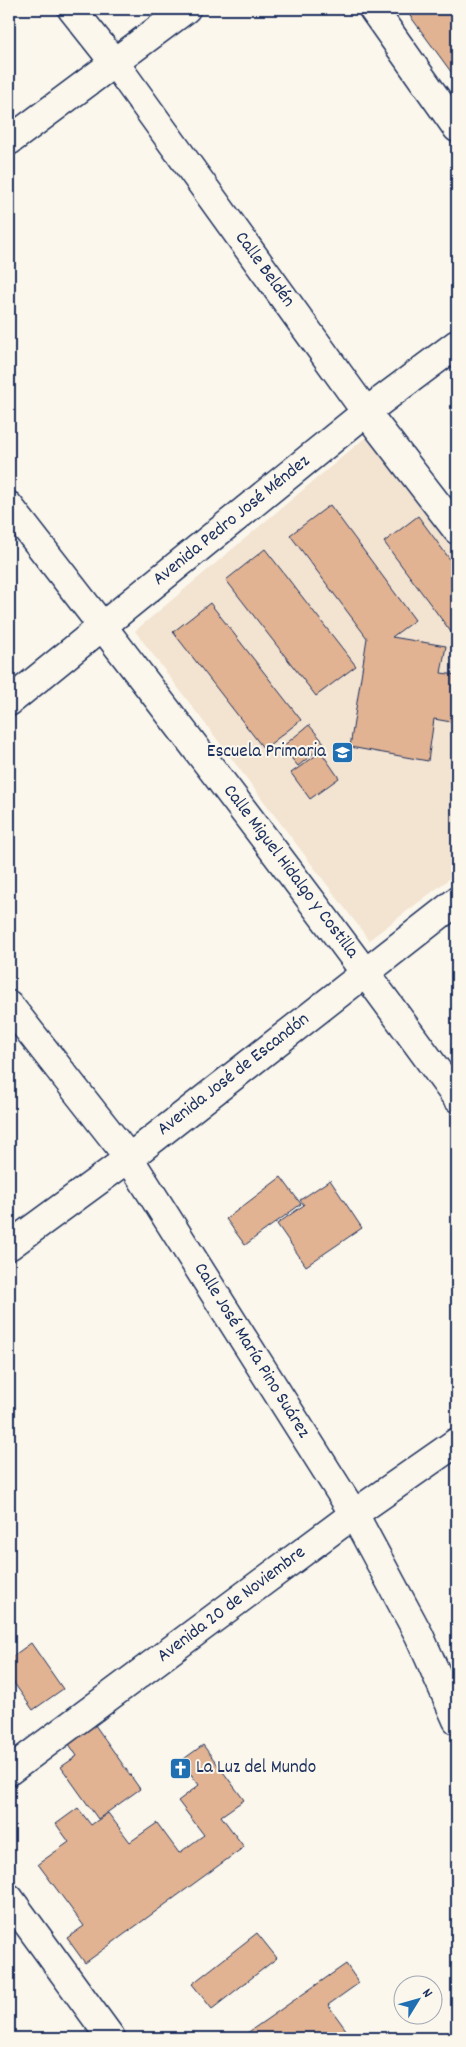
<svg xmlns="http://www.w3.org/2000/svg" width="466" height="2047" viewBox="0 0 466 2047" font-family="Dekko,sans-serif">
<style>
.built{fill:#f3e3d1}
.building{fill:#e1b392;stroke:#1b2f5e}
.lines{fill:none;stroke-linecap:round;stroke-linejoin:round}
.minor-casing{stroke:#1b2f5e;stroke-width:31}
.tertiary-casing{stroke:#1b2f5e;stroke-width:31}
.secondary-casing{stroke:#1b2f5e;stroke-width:31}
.minor{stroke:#fbf7ec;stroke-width:28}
.tertiary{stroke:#fbf7ec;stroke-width:28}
.secondary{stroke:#fbf7ec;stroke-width:28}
.labels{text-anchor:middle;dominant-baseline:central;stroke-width:4;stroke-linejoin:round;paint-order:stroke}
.street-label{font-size:19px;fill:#1b2f5e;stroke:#fbf7ec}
.poi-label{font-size:19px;fill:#1b2f5e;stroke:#fbf7ec;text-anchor:end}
</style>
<rect width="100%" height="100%" fill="#fbf7ec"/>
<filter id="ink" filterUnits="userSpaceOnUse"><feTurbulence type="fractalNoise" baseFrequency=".02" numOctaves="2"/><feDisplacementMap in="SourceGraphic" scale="10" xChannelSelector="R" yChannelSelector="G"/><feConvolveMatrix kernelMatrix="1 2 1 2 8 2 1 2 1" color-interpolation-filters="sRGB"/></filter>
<g filter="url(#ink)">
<path class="built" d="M366 437 457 553V873L369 940 135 631Z"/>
<g class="building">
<path d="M405 9H457V80Z"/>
<path d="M330 505 415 620 392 637 446 646 441 673 457 675V723L434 719 428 761 350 747 367 638 290 535Z"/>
<path d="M418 516 457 569V640L384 542Z"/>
<path d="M265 549 356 666 316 696 226 580Z"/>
<path d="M210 603 301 720 264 749 173 632Z"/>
<path d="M309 725 325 744 298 766 282 747Z"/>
<path d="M321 752 339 778 310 799 291 773Z"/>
<path d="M281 1177 301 1204 245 1245 226 1219Z"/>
<path d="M330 1180 362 1228 306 1266 277 1224 304 1205 300 1200Z"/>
<path d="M31 1643 63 1689 33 1710 9 1676V1659Z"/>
<path d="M95 1725 140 1789 98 1819 61 1767 77 1756 69 1744Z"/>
<path d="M203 1745 244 1800 221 1816 244 1847 85 1963 67 1938 84 1926 38 1864 69 1842 56 1824 78 1808 91 1825 108 1813 130 1842 157 1823 179 1853 204 1835 178 1801 199 1785 181 1761Z"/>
<path d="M257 1933 277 1958 212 2009 192 1984Z"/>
<path d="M346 1964 359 1983 328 2005 352 2038H240Z"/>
</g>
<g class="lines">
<defs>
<g id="minor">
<path d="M373 9 457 128"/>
<path d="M9 506C161 701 312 898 457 1098"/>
<path d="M9 702 366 412 457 344"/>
<path d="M9 1005 129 1158 354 1514 419 1635 457 1720"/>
<path d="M9 1246 129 1158 457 901"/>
</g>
<g id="tertiary">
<path d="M72 9 114 62"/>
<path d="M9 1771 354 1514 457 1442"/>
<path d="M9 1898 111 2038"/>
</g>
<g id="secondary">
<path d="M114 62 366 412 457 530"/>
<path d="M9 141 186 9"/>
</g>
</defs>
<use href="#minor" class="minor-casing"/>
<use href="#tertiary" class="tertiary-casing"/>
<use href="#secondary" class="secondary-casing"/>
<use href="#minor" class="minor"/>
<use href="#tertiary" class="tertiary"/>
<use href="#secondary" class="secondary"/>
</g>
</g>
<defs>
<symbol id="school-square" viewBox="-11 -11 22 22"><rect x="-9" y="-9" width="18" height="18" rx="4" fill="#1f6fb2" stroke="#fbf7ec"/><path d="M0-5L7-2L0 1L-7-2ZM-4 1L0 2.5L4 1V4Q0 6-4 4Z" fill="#fff"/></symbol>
<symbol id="church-square" viewBox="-11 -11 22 22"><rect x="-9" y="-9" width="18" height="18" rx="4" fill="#1f6fb2" stroke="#fbf7ec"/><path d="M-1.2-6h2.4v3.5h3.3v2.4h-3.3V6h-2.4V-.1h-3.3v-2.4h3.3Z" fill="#fff"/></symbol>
</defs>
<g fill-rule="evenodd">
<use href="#school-square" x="330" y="740" width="25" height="25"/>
<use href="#church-square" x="168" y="1756" width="25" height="25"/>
</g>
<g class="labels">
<g class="street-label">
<text transform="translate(264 270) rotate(54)">Calle Beldén</text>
<text transform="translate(232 521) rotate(-39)">Avenida Pedro José Méndez</text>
<text transform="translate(290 872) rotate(53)">Calle Miguel Hidalgo y Costilla</text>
<text transform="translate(234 1075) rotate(-38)">Avenida José de Escandón</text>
<text transform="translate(251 1351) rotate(58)">Calle José María Pino Suárez</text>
<text transform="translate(232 1605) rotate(-37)">Avenida 20 de Noviembre</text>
</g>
<g class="poi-label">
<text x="326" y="752">Escuela Primaria</text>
<text x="196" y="1768" text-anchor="start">La Luz del Mundo</text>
</g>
</g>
<rect width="466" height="2047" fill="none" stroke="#fbf7ec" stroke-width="30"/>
<rect x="15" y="15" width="436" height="2017" fill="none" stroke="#1b2f5e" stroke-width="2" filter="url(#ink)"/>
<g transform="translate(418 2000) rotate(53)"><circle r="24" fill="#fbf7ec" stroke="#a1a7b3"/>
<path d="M0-4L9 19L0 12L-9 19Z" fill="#1f6fb2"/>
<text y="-8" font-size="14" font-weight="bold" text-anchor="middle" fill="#1b2f5e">N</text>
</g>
</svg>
